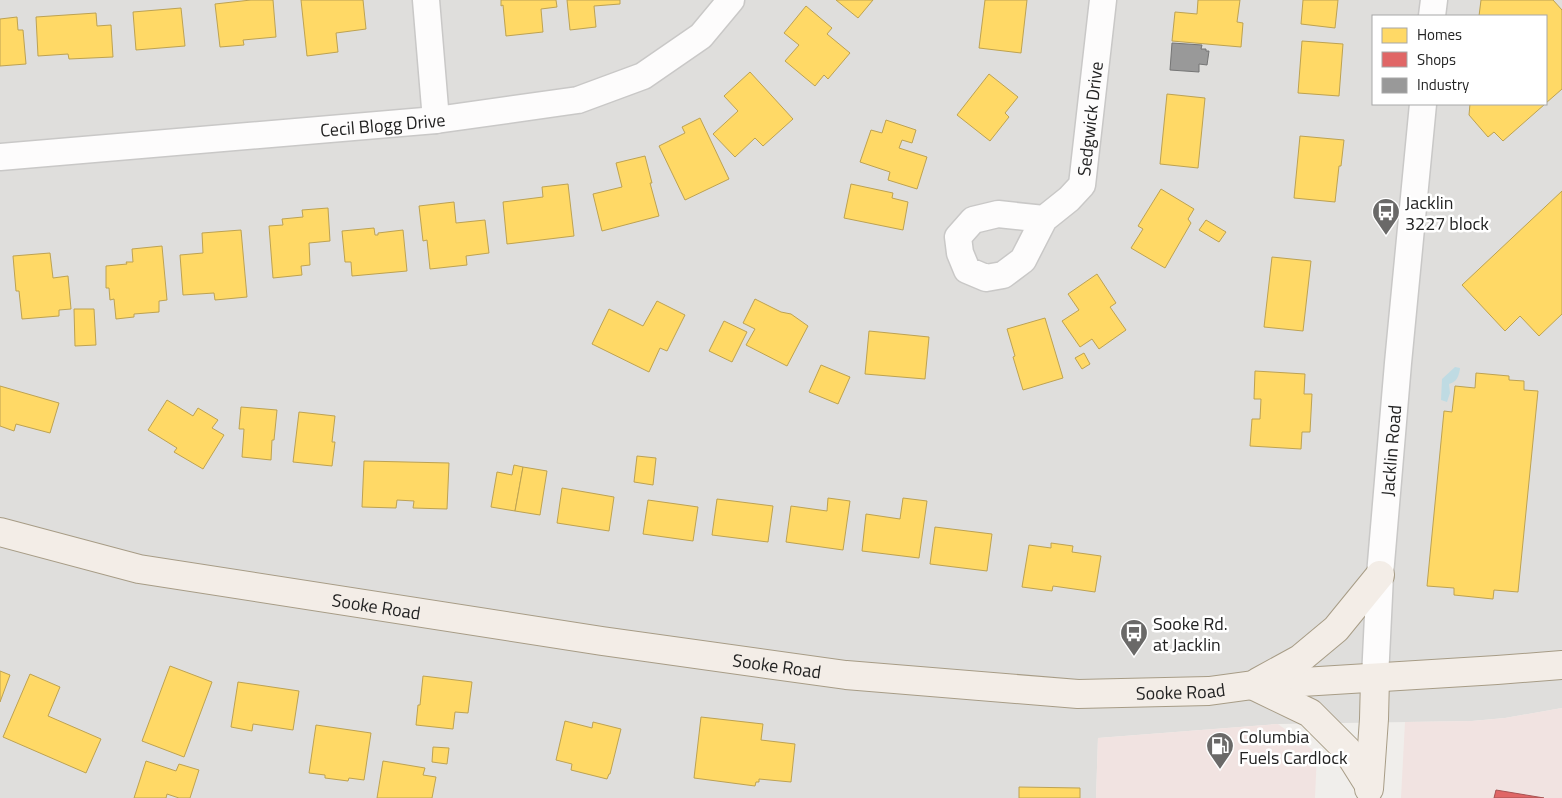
<svg xmlns="http://www.w3.org/2000/svg" width="1562" height="798" viewBox="0 0 1562 798" font-family="'Titillium Web',sans-serif">
<style>
.residential{fill:#dfdedc;fill-rule:evenodd}
.commercial{fill:#f1e3e1}
.water{fill:#bfdbe3}
.homes{fill:#ffd966;stroke:#bda252}
.shops{fill:#e06666;stroke:#a75252}
.industry{fill:#999;stroke:#757575}
.lines{fill:none;stroke-linecap:round;stroke-linejoin:round}
.minor-casing{stroke:#c9c8c7;stroke-width:29}
.major-casing{stroke:#a79c86;stroke-width:30}
.minor{stroke:#fdfcfc;stroke-width:26}
.major{stroke:#f3ede7;stroke-width:28}
.labels{text-anchor:middle;dominant-baseline:central;stroke-width:5;stroke-linejoin:round;paint-order:stroke}
.street-label{font-size:18px;fill:#222;stroke:#fff}
.poi-label{font-size:18px;fill:#222;stroke:#fff;text-anchor:start}
</style>
<rect width="100%" height="100%" fill="#f0eeeb"/>
<path class="residential" d="M0 0H1562V708L1505 718 1472 721 1278 724 1098 738 1096 798H0ZM1373 16H1546V104H1373Z"/>
<g class="commercial">
<path d="M1562 708V798H1401L1405 722 1472 721 1505 718Z"/>
<path d="M1278 724 1317 753 1315 798H1096L1098 738Z"/>
</g>
<path class="water" d="M1455 367 1460 368C1459 376 1457 382 1449 384L1450 393 1447 402 1441 400 1442 379Z"/>
<g class="homes">
<path d="M251 0H273L276 37 243 40 244 45 220 47 215 4Z"/>
<path d="M301 0H363L366 29 336 33 338 52 307 56Z"/>
<path d="M501 0H556L557 7 541 9 543 32 506 36 503 5 501 6Z"/>
<path d="M567 0H620V4L594 6 596 27 570 30Z"/>
<path d="M836 0H873L858 18Z"/>
<path d="M985 0H1027L1021 53 979 48Z"/>
<path d="M1198 0H1240L1237 22 1243 23 1241 47 1172 41 1175 12 1197 14Z"/>
<path d="M1303 0H1338L1335 28 1301 24Z"/>
<path d="M1481 0H1553L1562 10V89L1546 103V16H1479Z"/>
<path d="M806 6 832 28 827 34 850 53 828 79 824 75 815 86 785 61 799 45 784 33Z"/>
<path d="M181 8 185 46 136 50 133 12Z"/>
<path d="M96 13 97 26 111 25 113 57 69 59 68 54 38 56 36 17Z"/>
<path d="M17 17 18 30H23L26 64 0 66V19Z"/>
<path d="M1302 41 1343 44 1339 96 1298 93Z"/>
<path d="M750 72 793 119 763 146 755 138 735 157 713 134 738 111 724 96Z"/>
<path d="M989 74 1018 97 1005 113 1009 117 990 141 957 115Z"/>
<path d="M1167 94 1205 98 1198 168 1160 164Z"/>
<path d="M1470 104H1545L1503 141 1494 132 1488 137 1469 115Z"/>
<path d="M700 118 729 179 685 200 659 146 685 133 682 127Z"/>
<path d="M886 120 916 130 912 143 902 140 899 148 927 157 917 189 888 180 890 172 860 162 871 130 882 133Z"/>
<path d="M1300 136 1344 140 1341 166H1339L1335 202 1294 198Z"/>
<path d="M645 156 652 183H650L659 216 602 231 593 194 622 187 616 163Z"/>
<path d="M568 184 574 236 507 244 503 202 543 197 542 187Z"/>
<path d="M851 184 893 193 892 198 908 202 903 230 844 218Z"/>
<path d="M1161 189 1194 209 1188 219 1191 223 1165 268 1131 248 1143 229 1138 226Z"/>
<path d="M1562 191V314L1539 336 1520 316 1505 331 1462 285Z"/>
<path d="M454 202 456 223 485 220 489 253 466 256 467 265 430 269 427 240 423 241 419 206Z"/>
<path d="M328 208 330 241 309 243 310 265 301 266 302 275 273 278 269 226 283 225 282 219 303 217 302 210Z"/>
<path d="M1206 220 1226 232 1219 242 1199 230Z"/>
<path d="M374 228 375 235H378V233L403 230 407 271 352 276 351 262H345L342 231Z"/>
<path d="M241 230 247 297 215 300 214 293 183 295 180 255 203 253 202 233Z"/>
<path d="M162 246 167 300 159 301V312L134 314V317L116 319 114 299 110 300 109 288H106V266L127 264 126 262H133L132 249Z"/>
<path d="M50 253 53 278 68 276 71 309 59 310V316L22 319 19 291H16L13 256Z"/>
<path d="M1272 257 1311 261 1303 331 1264 327Z"/>
<path d="M1097 274 1116 303 1110 307 1126 330 1099 349 1092 339 1080 347 1062 321 1079 310 1068 294Z"/>
<path d="M755 299 781 312 791 314 808 326 787 366 746 345 755 329 743 323Z"/>
<path d="M657 301 685 315 667 351 660 348 649 372 592 344 609 309 643 326Z"/>
<path d="M74 309H94L96 345 75 346Z"/>
<path d="M1045 318 1063 378 1023 390 1013 357 1015 356 1007 329Z"/>
<path d="M724 321 747 332 732 362 709 351Z"/>
<path d="M869 331 929 337 925 379 865 374Z"/>
<path d="M1084 353 1090 364 1082 369 1075 358Z"/>
<path d="M821 365 850 377 838 404 809 392Z"/>
<path d="M1255 371 1305 374 1304 394H1312L1310 432H1302L1301 449 1250 446 1252 419H1260L1261 399H1254Z"/>
<path d="M1476 373 1509 376V380L1524 381V390L1538 391 1518 592 1494 590 1493 599 1454 595V588L1427 586 1444 411 1452 412 1455 386 1475 388Z"/>
<path d="M0 386 59 403 50 433 16 424 14 431 0 426Z"/>
<path d="M167 400 193 416 198 408 218 420 212 428 224 435 203 469 174 452 177 448 148 430Z"/>
<path d="M241 407 277 410 274 440H272L271 460 242 457 244 429H239Z"/>
<path d="M299 412 335 416 332 442H335L332 466 293 462Z"/>
<path d="M637 456 656 458 653 485 634 482Z"/>
<path d="M364 461 449 463 447 509 413 508 414 501 397 500 396 508 362 507Z"/>
<path d="M514 465 523 467 515 511 491 507 497 472 512 475Z"/>
<path d="M523 467 547 471 540 515 515 511Z"/>
<path d="M562 488 614 497 609 531 557 523Z"/>
<path d="M828 498 850 501 843 550 786 542 791 506 827 511Z"/>
<path d="M903 498 927 501 919 558 862 551 866 514 900 519Z"/>
<path d="M717 499 773 506 768 542 712 535Z"/>
<path d="M648 500 698 507 693 541 643 534Z"/>
<path d="M935 527 992 534 987 571 930 564Z"/>
<path d="M1051 543 1073 546 1072 552 1101 556 1095 592 1053 586 1052 591 1022 587 1029 545 1051 548Z"/>
<path d="M170 666 212 682 184 757 142 741Z"/>
<path d="M0 671 10 675 0 702Z"/>
<path d="M30 674 60 687 48 716 101 739 86 773 3 737Z"/>
<path d="M423 676 472 682 468 713 455 712 453 729 416 725 418 705H420Z"/>
<path d="M238 682 299 691 293 730 253 724 252 731 231 727Z"/>
<path d="M701 717 763 724 761 740 795 744 791 782 759 779V782H756L755 786 694 778Z"/>
<path d="M565 721 592 728 593 722 621 729 610 774H609L607 779 571 770 572 764 556 760Z"/>
<path d="M316 725 371 733 364 780 349 778 348 781 325 778V775L309 773Z"/>
<path d="M433 747 449 748 447 764 432 762Z"/>
<path d="M146 761 176 771 179 764 199 770 190 798H179L167 794 166 798H134Z"/>
<path d="M383 761 425 768 423 775 436 777 432 798H377Z"/>
<path d="M1019 787 1080 788V798H1019Z"/>
</g>
<path class="shops" d="M1496 790 1544 798H1494Z"/>
<path class="industry" d="M1172 43 1202 45 1201 49H1206V51H1209L1207 65 1199 64V72L1170 70Z"/>
<g class="lines">
<defs>
<g id="minor">
<path d="M426 0 436 120"/>
<path d="M1432 16 1434 0"/>
<path id="s1" d="M0 157 436 120 578 100 643 76 701 36 731 0"/>
<path id="s2" d="M1044 219 998 214 973 220 958 237 960 253 967 270 986 278 1003 275 1023 260 1044 219 1069 199 1082 185 1103 0"/>
<path id="s3" d="M1375 678 1380 575 1398 363 1423 104"/>
</g>
<g id="major">
<path id="s4" d="M0 532 139 569 602 641 846 675 1078 694 1209 691 1253 685 1497 670 1562 665"/>
<path d="M1258 682 1300 659 1336 629 1380 575"/>
<path d="M1254 686 1310 713 1347 750 1369 785"/>
<path d="M1369 789 1374 719 1375 678"/>
</g>
</defs>
<use href="#minor" class="minor-casing"/>
<use href="#major" class="major-casing"/>
<use href="#minor" class="minor"/>
<use href="#major" class="major"/>
</g>
<defs>
<symbol id="bus-pin" viewBox="-11 -11 22 30"><path d="M0 17L-7.5 6A9.5 9.5 0 1 1 7.5 6Z" fill="#6a6968" stroke="#fff"/><path d="M-5-6H5V4H4V6H2V4H-2V6H-4V4H-5ZM-3.5-4V0h7V-4ZM-3.5 1.2v1.5H-2V1.2ZM2 1.2v1.5H3.5V1.2Z" fill="#fff"/></symbol>
<symbol id="fuel-pin" viewBox="-11 -11 22 30"><path d="M0 17L-7.5 6A9.5 9.5 0 1 1 7.5 6Z" fill="#6a6968" stroke="#fff"/><path d="M-5.5-6h7V0h2V4h1.3V-2.5L3-4.5l.8-.8L6-3V5H2.5V1h-1V6h-7ZM-4.2-4.7v3.2H.2V-4.7Z" fill="#fff"/></symbol>
</defs>
<g fill-rule="evenodd">
<use href="#bus-pin" x="1370" y="196" width="32" height="43"/>
<use href="#bus-pin" x="1118" y="617" width="32" height="43"/>
<use href="#fuel-pin" x="1204" y="730" width="32" height="43"/>
</g>
<g class="labels">
<g class="street-label">
<text stroke="none"><textPath href="#s2" startOffset="356">Sedgwick Drive</textPath></text>
<text stroke="none"><textPath href="#s1" startOffset="384">Cecil Blogg Drive</textPath></text>
<text stroke="none"><textPath href="#s3" startOffset="228">Jacklin Road</textPath></text>
<text stroke="none"><textPath href="#s4" startOffset="384">Sooke Road</textPath></text>
<text stroke="none"><textPath href="#s4" startOffset="789">Sooke Road</textPath></text>
<text stroke="none"><textPath href="#s4" startOffset="1194">Sooke Road</textPath></text>
</g>
<g class="poi-label">
<text x="1405" y="202">Jacklin<tspan x="1405" dy="21">3227 block</tspan></text>
<text x="1153" y="623">Sooke Rd.<tspan x="1153" dy="21">at Jacklin</tspan></text>
<text x="1239" y="736">Columbia<tspan x="1239" dy="21">Fuels Cardlock</tspan></text>
</g>
</g>
<rect x="1372" y="15" width="175" height="90" fill="#ffffff" stroke="#a7a7a7"/>
<rect x="1382" y="28" width="25" height="15" fill="#ffd966" stroke="#a7a7a7"/>
<text x="1417" y="40" font-size="15" fill="#222222">Homes</text>
<rect x="1382" y="52" width="25" height="15" fill="#e06666" stroke="#a7a7a7"/>
<text x="1417" y="65" font-size="15" fill="#222222">Shops</text>
<rect x="1382" y="78" width="25" height="15" fill="#999999" stroke="#a7a7a7"/>
<text x="1417" y="90" font-size="15" fill="#222222">Industry</text>
</svg>
